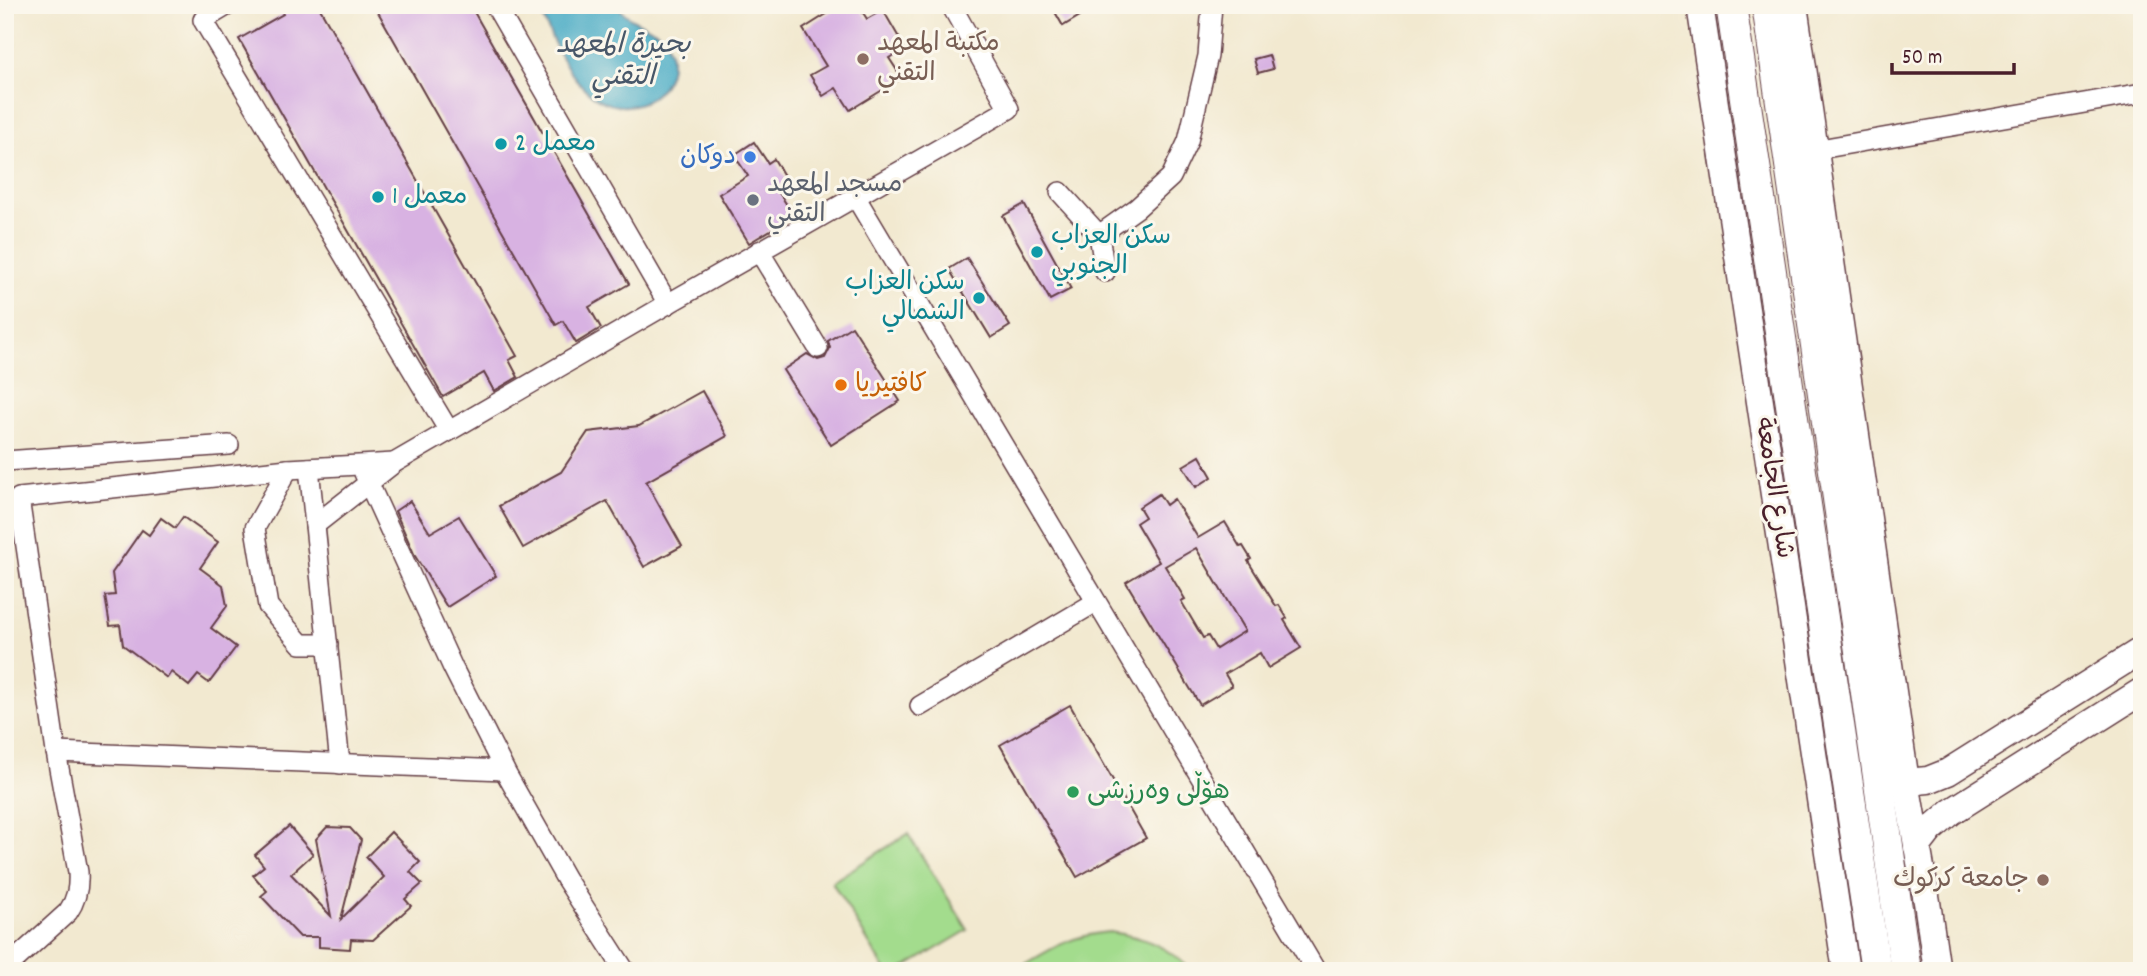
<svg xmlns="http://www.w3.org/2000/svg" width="2147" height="976" viewBox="0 0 2147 976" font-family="Dekko,'Playpen Sans Arabic',sans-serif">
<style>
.green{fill:#a3dc8d;stroke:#767e5c;stroke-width:2}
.water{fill:#46aac5;stroke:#486478;stroke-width:2}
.building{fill:#d8b2e2;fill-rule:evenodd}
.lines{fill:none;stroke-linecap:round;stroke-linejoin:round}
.street-casing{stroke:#633d44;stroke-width:22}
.secondary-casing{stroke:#633d44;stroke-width:29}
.primary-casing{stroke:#633d44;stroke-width:32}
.street{stroke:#fff;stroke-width:19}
.secondary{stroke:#fff;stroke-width:26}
.primary{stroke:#fff;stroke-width:30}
.education-dot{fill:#8d6e63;stroke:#fbf7ec;stroke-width:2.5}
.culture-dot{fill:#0f9aa8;stroke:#fbf7ec;stroke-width:2.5}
.shop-dot{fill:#3f7fe0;stroke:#fbf7ec;stroke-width:2.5}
.worship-dot{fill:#6b7280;stroke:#fbf7ec;stroke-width:2.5}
.food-dot{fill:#e8710a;stroke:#fbf7ec;stroke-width:2.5}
.leisure-dot{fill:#2e9e5b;stroke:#fbf7ec;stroke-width:2.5}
.labels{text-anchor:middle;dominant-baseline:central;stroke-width:6;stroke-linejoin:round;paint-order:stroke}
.education-label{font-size:26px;fill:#785e54;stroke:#fbf7ec;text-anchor:start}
.culture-label{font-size:26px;fill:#0d838f;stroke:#fbf7ec;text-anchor:start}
.shop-label{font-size:26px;fill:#366cbe;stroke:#fbf7ec;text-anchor:end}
.worship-label{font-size:26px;fill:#5b616d;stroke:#fbf7ec;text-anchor:start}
.food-label{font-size:26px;fill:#c56008;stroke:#fbf7ec;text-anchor:start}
.street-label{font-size:26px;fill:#4a1f2b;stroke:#fbf7ec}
.leisure-label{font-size:26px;fill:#27864d;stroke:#fbf7ec;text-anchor:start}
.water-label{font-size:28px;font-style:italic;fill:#485769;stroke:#fbf7ec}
</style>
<rect width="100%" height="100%" fill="#fbf7ec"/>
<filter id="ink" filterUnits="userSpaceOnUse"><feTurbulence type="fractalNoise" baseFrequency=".0143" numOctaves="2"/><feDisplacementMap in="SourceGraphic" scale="14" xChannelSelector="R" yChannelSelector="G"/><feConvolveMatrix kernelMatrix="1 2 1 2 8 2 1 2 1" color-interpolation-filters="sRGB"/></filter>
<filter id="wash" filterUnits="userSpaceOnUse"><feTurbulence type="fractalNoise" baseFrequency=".00686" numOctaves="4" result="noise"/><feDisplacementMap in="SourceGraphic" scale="28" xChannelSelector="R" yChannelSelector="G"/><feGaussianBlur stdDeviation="1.57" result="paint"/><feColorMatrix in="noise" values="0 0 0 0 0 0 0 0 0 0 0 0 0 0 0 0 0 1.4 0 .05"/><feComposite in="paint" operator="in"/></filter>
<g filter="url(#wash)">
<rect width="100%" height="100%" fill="#f2e9d0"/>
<g class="green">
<path d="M908 834 968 930 899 971H886L832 882Z"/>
<path d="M1109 932C1141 936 1169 946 1191 971H1014C1049 950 1067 936 1109 932Z"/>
</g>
<path class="water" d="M538 5H617C632 27 657 23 667 43 686 86 636 122 598 99 567 80 551 37 538 5Z"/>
<g id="blocks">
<g class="building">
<path d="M279 5H318L517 356 509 360 518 377 494 391 484 373 443 397 239 39 283 14Z"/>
<path d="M374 5H470L629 284 589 307 601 328 576 343 563 321 556 325Z"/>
<path d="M841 5H858L867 19 883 10 905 48 889 58 902 78 850 110 836 88 823 96 810 75 826 66 803 29Z"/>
<path d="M1051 5H1098L1063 26Z"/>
<path d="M1269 55 1273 69 1258 73 1254 59Z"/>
<path d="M754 142 768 163 774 159 787 181 776 188 794 216 749 243 719 194 748 176 734 155Z"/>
<path d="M1024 204 1071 289 1050 300 1003 216Z"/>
<path d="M967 258 1010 326 991 338 949 269Z"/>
<path d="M852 326 900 401 831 445 783 370 807 354 818 360 825 358 830 348 828 341Z"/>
<path d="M702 391 727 436 646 482 682 546 644 567 607 501 523 548 499 506 561 472 588 432 639 426Z"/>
<path d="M1200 456 1212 477 1196 487 1183 466Z"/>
<path d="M1159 494 1166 505 1174 499 1198 538 1225 522 1240 547 1243 546 1251 559 1248 561 1276 606 1279 605 1287 618 1284 620 1301 648 1268 668 1260 653 1225 674 1232 686 1200 705 1126 582 1159 562 1136 523 1145 517 1139 507ZM1196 548 1245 631 1216 649 1208 636 1203 638 1181 601 1185 599 1165 566Z"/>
<path d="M410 501 430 533 459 516 496 576 447 607 415 556 395 511Z"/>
<path d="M183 517 218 542 200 568 223 585 227 606 211 628 236 647 209 683 198 675 189 686 171 672 167 678 123 645 120 625 110 626 105 596 115 595 112 573 142 530 149 535 161 518 175 528Z"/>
<path d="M1070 705 1146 838 1077 877 1000 745Z"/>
<path d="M289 826 313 854 291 874 331 916 316 839 327 827 350 828 361 840 341 919 384 877 366 857 391 832 420 862 410 872 422 884 405 899 411 906 373 940 351 939 350 949 319 947V937H300L261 896 267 891 253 875 264 866 255 855Z"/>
</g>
</g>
</g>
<g filter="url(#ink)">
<use href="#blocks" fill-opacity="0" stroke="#633d44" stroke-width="2"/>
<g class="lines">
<defs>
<g id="street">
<path d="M228 5 203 20 449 431"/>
<path d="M495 5 668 304"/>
<path d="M1814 150 2142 93"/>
<path d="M1060 192 1099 235 1105 272"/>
<path d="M855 196 1316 971"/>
<path d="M1099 235 1137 208 1171 177 1188 141 1208 56 1212 5"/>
<path d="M759 251 818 348"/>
<path d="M5 461 229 445"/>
<path d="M309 468 340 764"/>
<path d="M288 469 255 528 268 606 301 644H328"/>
<path d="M364 473 453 668 507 775 566 879 625 971"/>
<path d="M315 525 394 463 671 302 1009 109 951 5"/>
<path d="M920 706 1096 602"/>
<path d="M56 752 504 770"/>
<path d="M5 969 68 912C77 899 79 887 78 872L56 752 19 498 288 469 394 463"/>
</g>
<g id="secondary">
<path d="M1700 5 1846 971"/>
<path d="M1794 5 1906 782 1927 902 1937 971"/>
<path d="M1906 782 1928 780 1948 772 2142 650"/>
<path d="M1917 847 1931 829 1951 812 2142 691"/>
</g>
<g id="primary">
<path d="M1731 5 1876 971"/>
<path d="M1767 5 1906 971"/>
</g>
</defs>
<use href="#street" class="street-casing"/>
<use href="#secondary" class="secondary-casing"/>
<use href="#primary" class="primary-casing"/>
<use href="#street" class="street"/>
<use href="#secondary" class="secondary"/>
<use href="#primary" class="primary"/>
</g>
</g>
<g class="education-dot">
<circle cx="863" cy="59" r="7"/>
<circle cx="2043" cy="880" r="7"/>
</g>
<g class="culture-dot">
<circle cx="501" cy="144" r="7"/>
<circle cx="378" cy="197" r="7"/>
<circle cx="1037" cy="252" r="7"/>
<circle cx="979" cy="298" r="7"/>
</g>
<circle class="shop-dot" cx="750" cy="157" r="7"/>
<circle class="worship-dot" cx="753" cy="200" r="7"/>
<circle class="food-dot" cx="841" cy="385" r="7"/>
<circle class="leisure-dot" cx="1073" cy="792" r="7"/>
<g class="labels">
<g class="education-label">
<text x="877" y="44">مكتبة المعهد<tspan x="877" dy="30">التقني</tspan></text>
<text x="2029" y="880" text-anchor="end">جامعة كركوك</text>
</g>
<g class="culture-label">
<text x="515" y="144">معمل 2</text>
<text x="392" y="197">معمل 1</text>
<text x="1051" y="237">سكن العزاب<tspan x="1051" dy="30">الجنوبي</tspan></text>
<text x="965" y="283" text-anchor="end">سكن العزاب<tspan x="965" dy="30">الشمالي</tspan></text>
</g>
<g class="shop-label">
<text x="736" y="157">دوکان</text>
</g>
<g class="worship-label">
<text x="767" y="185">مسجد المعهد<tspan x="767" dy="30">التقني</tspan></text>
</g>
<g class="food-label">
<text x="855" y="385">کافتیریا</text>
</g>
<g class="street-label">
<text transform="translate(1773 488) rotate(81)">شارع الجامعة</text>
</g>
<g class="leisure-label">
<text x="1087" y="792">هۆڵی وەرزشی</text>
</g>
<g class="water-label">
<text x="623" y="47">بحيرة المعهد<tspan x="623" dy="32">التقني</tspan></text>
</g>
</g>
<rect width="2147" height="976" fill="none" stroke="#fbf7ec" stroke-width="28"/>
<path d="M1892 63v10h122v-10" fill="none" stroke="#4a1f2b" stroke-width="3.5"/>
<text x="1902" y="63" font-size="21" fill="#4a1f2b" stroke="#fbf7ec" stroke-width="5" paint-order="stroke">50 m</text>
</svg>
